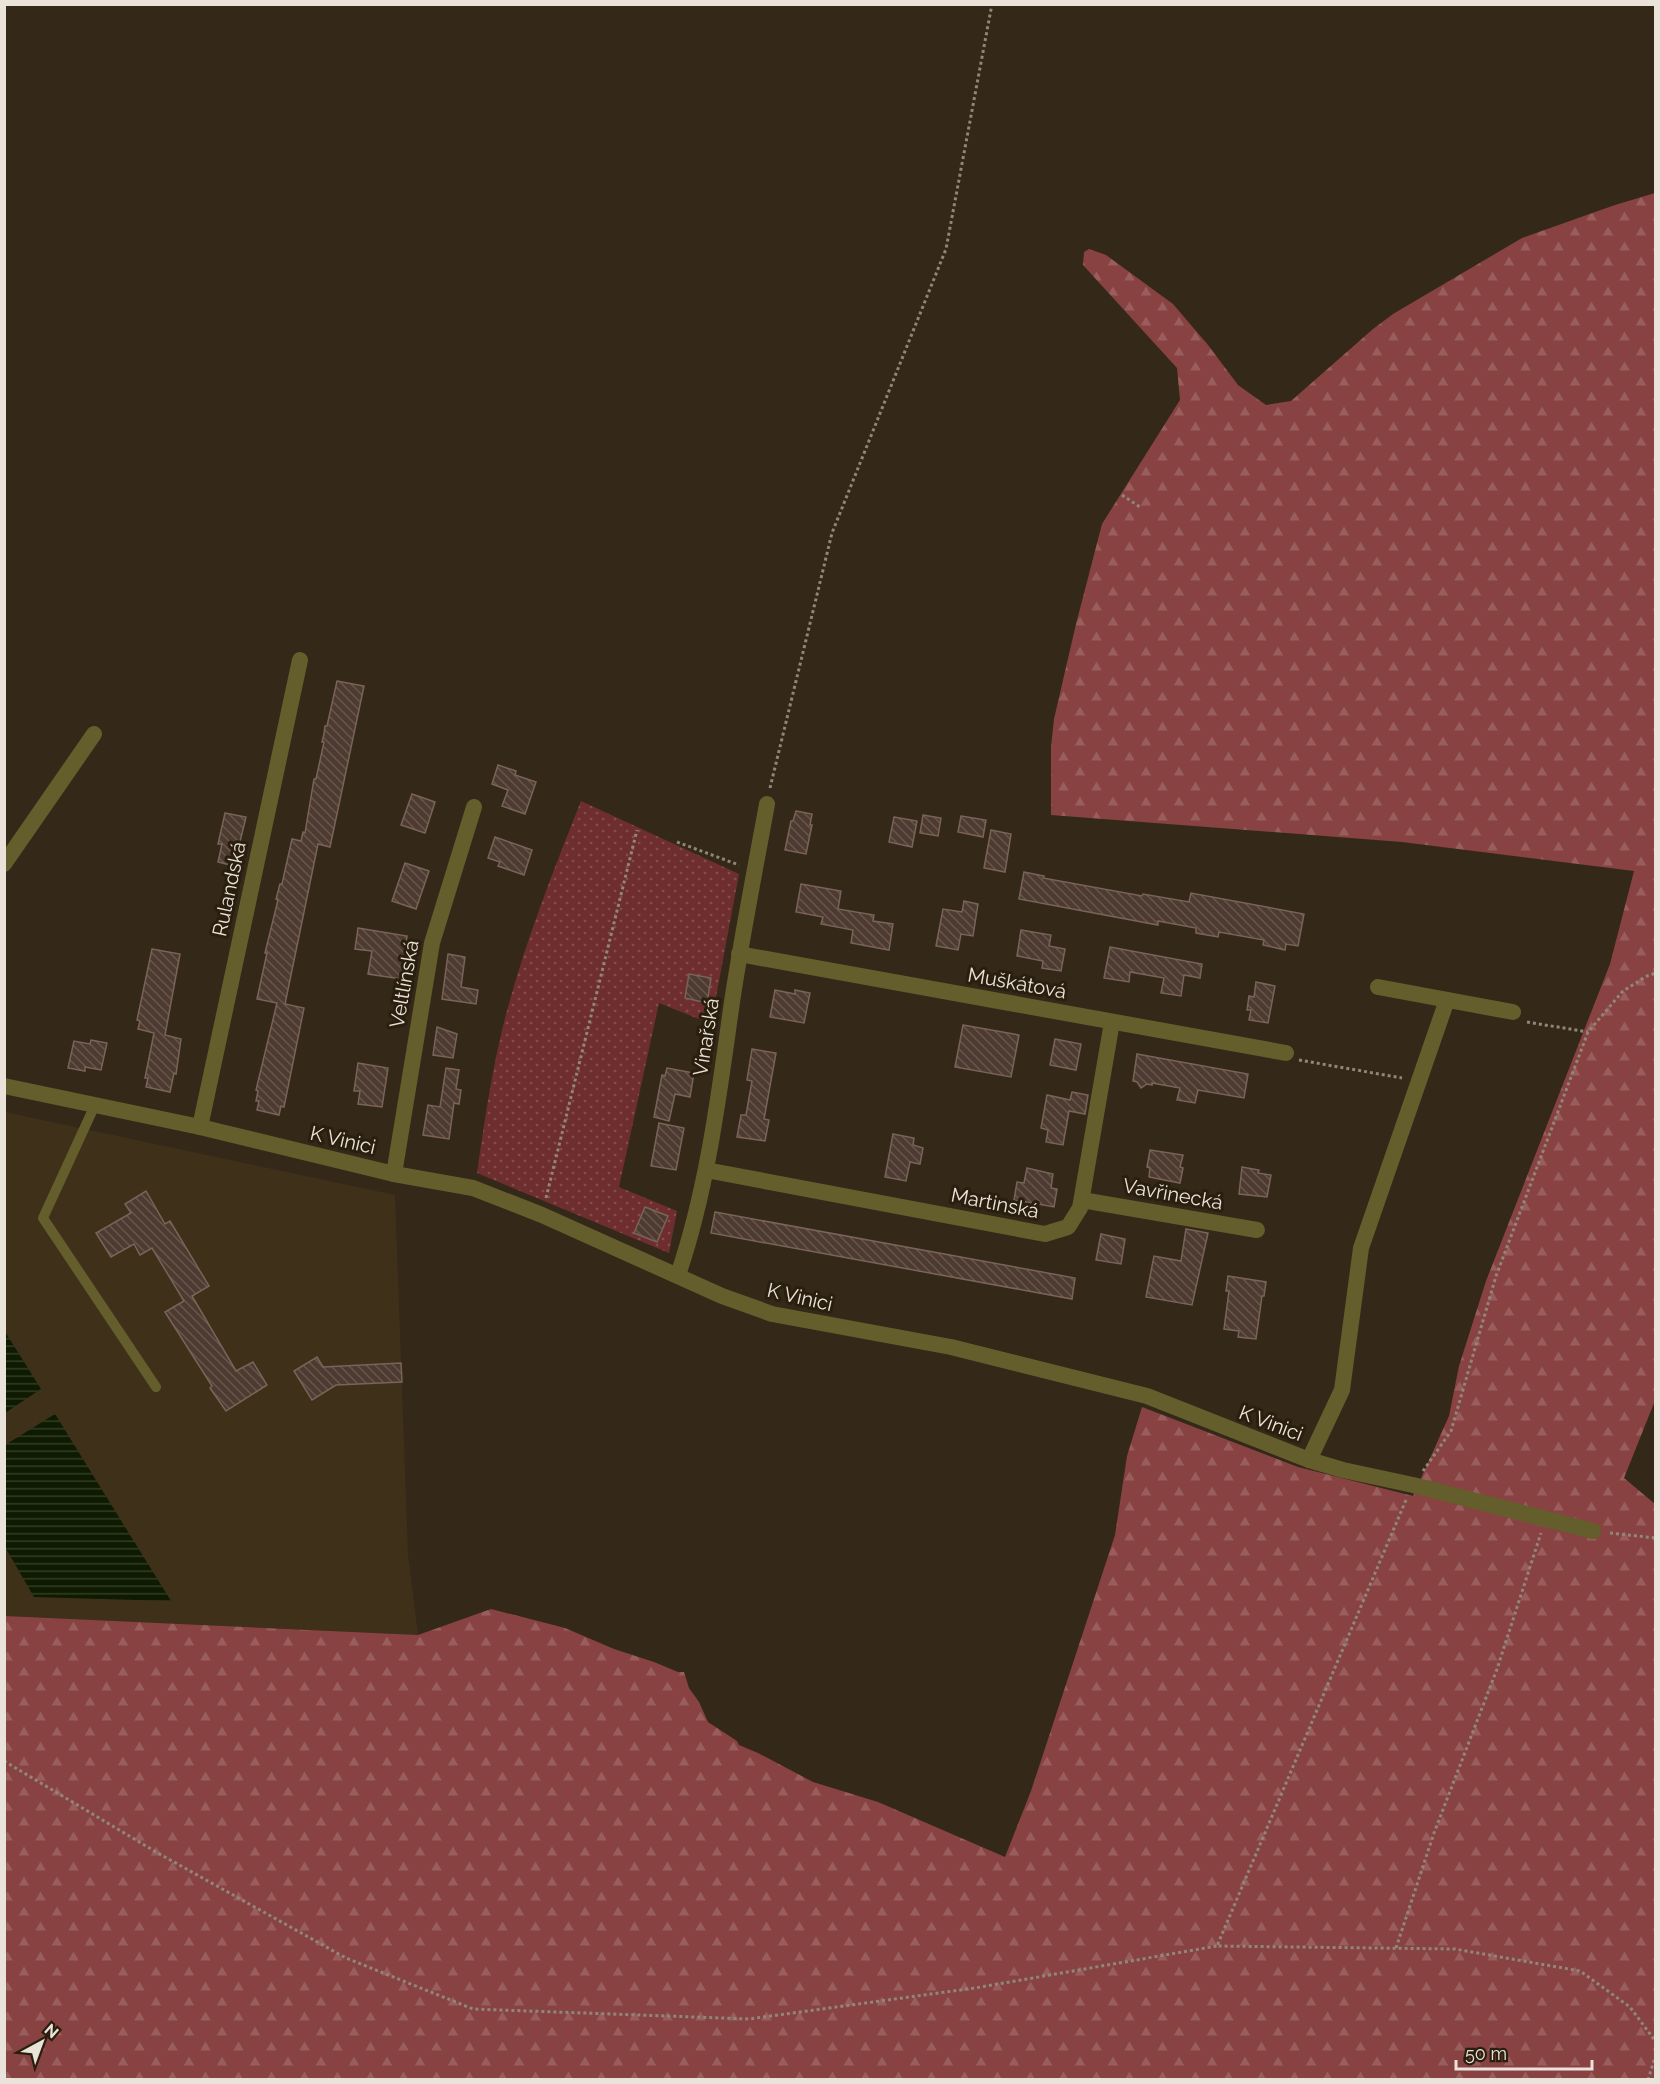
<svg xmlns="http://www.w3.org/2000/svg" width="1660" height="2084" viewBox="0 0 1660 2084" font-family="Raleway,sans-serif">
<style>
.built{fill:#3f301a}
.forest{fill:url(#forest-firs)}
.garden{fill:url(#garden-dots)}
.water{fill:url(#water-rules)}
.building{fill:url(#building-back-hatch);stroke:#79645a;stroke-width:1.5}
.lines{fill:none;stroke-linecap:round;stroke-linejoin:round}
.path{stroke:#90877a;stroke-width:3;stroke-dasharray:3 3;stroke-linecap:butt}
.service{stroke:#645e2c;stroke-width:10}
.minor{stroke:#645e2c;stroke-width:16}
.labels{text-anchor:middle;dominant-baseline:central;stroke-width:6;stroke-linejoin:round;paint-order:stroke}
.street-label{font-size:20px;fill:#eae3d9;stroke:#2a1f0f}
</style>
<defs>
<pattern id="forest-firs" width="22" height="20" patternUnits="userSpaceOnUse" patternTransform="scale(1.5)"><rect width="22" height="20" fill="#884242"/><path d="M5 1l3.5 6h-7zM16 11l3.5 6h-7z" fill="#995d5d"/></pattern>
<pattern id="garden-dots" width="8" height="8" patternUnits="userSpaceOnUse" patternTransform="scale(1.5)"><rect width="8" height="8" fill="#6e2e2f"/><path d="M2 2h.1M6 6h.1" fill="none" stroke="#834c4d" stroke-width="1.8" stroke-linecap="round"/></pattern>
<pattern id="water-rules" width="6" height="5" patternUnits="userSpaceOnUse" patternTransform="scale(1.5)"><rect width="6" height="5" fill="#0e1b00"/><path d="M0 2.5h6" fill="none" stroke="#313c25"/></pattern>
<pattern id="building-back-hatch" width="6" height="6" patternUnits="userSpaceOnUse" patternTransform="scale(1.5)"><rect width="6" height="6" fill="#4d3a30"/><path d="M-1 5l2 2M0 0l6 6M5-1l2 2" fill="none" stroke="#67564d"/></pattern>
</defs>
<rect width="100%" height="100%" fill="#342819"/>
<path class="built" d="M5 1112 395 1195 408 1554 418 1635 5 1616Z"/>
<path class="forest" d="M1655 193 1656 1398 1624 1478 1655 1504V2079L5 2080V1616L418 1635 491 1609 565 1628 614 1649 654 1662 678 1672H684L689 1688 699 1702 708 1722 737 1741 739 1745 758 1753 813 1782 878 1802 1005 1857 1031 1791 1115 1535 1127 1456 1142 1407 1298 1467 1413 1496 1449 1416 1459 1366 1486 1281 1610 964 1634 871 1402 842 1051 815V747L1054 719 1076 624 1102 524 1180 400 1177 368 1083 265 1084 252 1089 249 1106 255 1173 304 1208 345 1238 385 1266 405 1291 401 1373 329 1393 314 1522 238 1615 205Z"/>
<path class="garden" d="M581 801 739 874 711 1024 659 1003 619 1187 677 1211 669 1253 477 1173C485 1117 493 1062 508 1007 527 937 554 869 581 801Z"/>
<g class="water">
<path d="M4 1330 41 1389 5 1413H4Z"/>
<path d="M55 1414 171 1601 34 1597 5 1547V1445Z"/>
</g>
<g class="building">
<path d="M337 681 364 686 330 847 318 844 285 1004 304 1008 284 1107 281 1106 279 1115 257 1110 259 1101H256L258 1091 256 1090 277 1003 257 999 267 953H265L278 900 276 899 280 884H282L292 839 301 841 303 832 305 833 314 779H316L324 742H322L324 734 325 726H327Z"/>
<path d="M498 765 516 771 515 775 536 782 525 814 502 806 508 790 492 784Z"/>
<path d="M412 794 435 802 425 833 401 825Z"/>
<path d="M796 811 812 814 810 825H812L806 854 785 850 791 821H793Z"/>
<path d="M225 813 246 817 234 866 218 862 222 844H218Z"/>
<path d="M923 815 941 818 938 836 920 833Z"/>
<path d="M961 816 986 820 983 837 958 832Z"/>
<path d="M894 817 917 821 912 847 889 842Z"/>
<path d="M991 830 1011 834 1005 872 984 868Z"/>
<path d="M495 837 532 850 524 875 498 866 500 862 488 858Z"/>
<path d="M405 863 429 871 416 909 392 901Z"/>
<path d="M1024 872 1044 876 1043 878 1142 896 1143 894 1189 902 1191 893 1304 914 1298 946 1286 944 1285 950 1263 945 1264 940 1219 932 1218 937 1196 933V928L1158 921V925L1019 899Z"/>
<path d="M801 884 841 891 838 909 874 915 873 921 893 924 889 950 851 943 853 930 821 924 823 917 796 912Z"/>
<path d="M964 901 978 904 973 936 961 934 958 950 936 946 943 909 962 912Z"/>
<path d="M358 928 407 936 401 979 368 974 372 951 355 949Z"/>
<path d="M1021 930 1051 935 1049 946 1065 949 1061 971 1042 968 1043 961 1017 956Z"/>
<path d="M1110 947 1202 964 1200 978 1184 975 1181 996 1161 993 1164 978 1130 972 1129 982 1104 978Z"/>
<path d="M152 949 180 954 165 1035 181 1039 176 1074 174 1073 170 1092 146 1087 148 1078H145L154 1033 138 1029 140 1021 137 1020Z"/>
<path d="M448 954 465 957 461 987 478 990 476 1004 442 999Z"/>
<path d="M689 974 711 978 707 1003 685 998Z"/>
<path d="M1256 982 1275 986 1268 1023 1249 1020 1251 1010H1247L1249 996 1254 997Z"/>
<path d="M775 990 795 994V990L810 993 804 1023 770 1017Z"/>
<path d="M963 1025 1019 1035 1011 1077 955 1067Z"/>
<path d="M437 1027 457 1034 453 1058 433 1055Z"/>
<path d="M1055 1039 1081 1044 1076 1070 1050 1065Z"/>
<path d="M91 1040 107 1043 101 1070 85 1067V1071L68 1068 74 1041 90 1044Z"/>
<path d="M752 1049 776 1053 764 1119 769 1120 765 1141 737 1137 741 1115H746L752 1081 747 1080Z"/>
<path d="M1137 1054 1248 1074 1244 1098 1198 1090 1195 1103 1177 1100 1180 1088 1152 1083V1085L1147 1084 1141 1088 1137 1082 1133 1081Z"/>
<path d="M358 1063 388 1068 382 1107 358 1104 360 1091H354Z"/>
<path d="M446 1068 459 1070 456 1089 461 1090 459 1104 454 1103 449 1139 423 1135 428 1105 440 1107Z"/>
<path d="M667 1068 694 1073 690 1097 675 1094 669 1121 654 1117 662 1075 665 1076Z"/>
<path d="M1072 1092 1088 1095 1085 1114 1069 1111 1063 1145 1046 1142 1048 1130 1041 1128 1047 1095 1070 1100Z"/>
<path d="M659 1123 684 1128 676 1170 651 1166Z"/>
<path d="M893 1134 914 1138 913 1145 923 1148 920 1164 910 1162 906 1181 885 1177Z"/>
<path d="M1150 1150 1183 1155 1180 1167 1183 1168 1180 1183 1149 1177 1150 1168 1147 1167Z"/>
<path d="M1242 1167 1259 1170 1258 1173 1271 1175 1267 1197 1239 1194Z"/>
<path d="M1027 1168 1053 1174 1051 1188 1057 1189 1054 1207 1014 1200 1017 1182 1024 1183Z"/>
<path d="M146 1191 165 1224 170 1221 209 1286 192 1296 236 1371 253 1362 267 1385 226 1411 210 1388 212 1386 165 1312 184 1301 152 1248 140 1255 134 1244 111 1257 96 1233 131 1213 125 1204Z"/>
<path d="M645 1207 668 1216 657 1242 634 1233Z"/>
<path d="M715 1212 1075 1278 1072 1299 711 1233Z"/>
<path d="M1186 1229 1208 1233 1192 1305 1146 1297 1154 1256 1181 1261Z"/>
<path d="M1101 1234 1125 1239 1121 1264 1096 1260Z"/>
<path d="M1228 1276 1266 1282 1264 1296H1262L1256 1339 1238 1337 1239 1331 1224 1329 1229 1291H1226Z"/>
<path d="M317 1357 323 1367 401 1363 402 1382 336 1385 312 1400 294 1371Z"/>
</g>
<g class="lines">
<g class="path">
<path d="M1122 495 1140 507"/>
<path d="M770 788 832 533 946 249 992 4"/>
<path d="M677 842 739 865"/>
<path d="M1527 1022 1588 1032"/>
<path d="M1299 1060 1402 1078"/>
<path d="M546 1198 637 830"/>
<path d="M1423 1471 1451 1431 1496 1276 1588 1032 1623 991 1647 976 1656 973"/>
<path d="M1406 1500 1217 1946 1455 1949 1580 1971 1630 2007 1656 2042"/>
<path d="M1610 1533 1656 1538"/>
<path d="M4 1761 156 1852 346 1958 473 2009 749 2019 975 1988 1217 1946"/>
<path d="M1396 1948 1434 1833 1497 1669 1541 1533"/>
<path d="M1648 2080 1656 2054"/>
</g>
<path class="service" d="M95 1105 43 1218 156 1387"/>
<g class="minor">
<path d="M4 864 94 734"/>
<path d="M739 954 1286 1053"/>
<path d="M1378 987 1513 1012"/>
<path d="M4 1086 200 1127 394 1174 473 1188 542 1215 722 1296 772 1314 951 1347 1147 1396 1309 1460 1343 1470 1413 1485 1593 1531"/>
<path d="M200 1127 300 660"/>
<path d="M706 1170 1045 1234 1068 1227 1080 1208 1112 1022"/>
<path d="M394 1174 432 943 474 807"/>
<path d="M1082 1200 1257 1230"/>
<path d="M678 1275C708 1187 719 1093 732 1002 742 935 755 870 767 804"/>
<path d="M1309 1460 1342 1390 1361 1248 1447 1000"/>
</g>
</g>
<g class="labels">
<g class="street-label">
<text transform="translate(229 889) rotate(-78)">Rulandská</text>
<text transform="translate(1017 983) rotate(10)">Muškátová</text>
<text transform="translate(404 984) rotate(-80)">Veltlínská</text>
<text transform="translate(706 1037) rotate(-81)">Vinařská</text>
<text transform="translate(343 1140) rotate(13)">K Vinici</text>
<text transform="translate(1173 1194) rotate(10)">Vavřinecká</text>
<text transform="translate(995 1203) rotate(11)">Martinská</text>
<text transform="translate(800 1297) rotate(13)">K Vinici</text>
<text transform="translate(1271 1423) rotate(21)">K Vinici</text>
</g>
</g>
<rect width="1660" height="2084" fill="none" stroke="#eae3d9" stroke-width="12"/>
<g transform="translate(42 2042) rotate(41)" stroke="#2a1f0f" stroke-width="4.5" paint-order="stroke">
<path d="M0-4.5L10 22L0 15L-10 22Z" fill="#eae3d9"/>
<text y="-9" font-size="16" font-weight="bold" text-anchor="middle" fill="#eae3d9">N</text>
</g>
<path d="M1456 2060v9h136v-9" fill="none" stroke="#eae3d9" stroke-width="3"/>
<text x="1465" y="2060" font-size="18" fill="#eae3d9" stroke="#2a1f0f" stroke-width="4.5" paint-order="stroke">50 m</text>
</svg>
